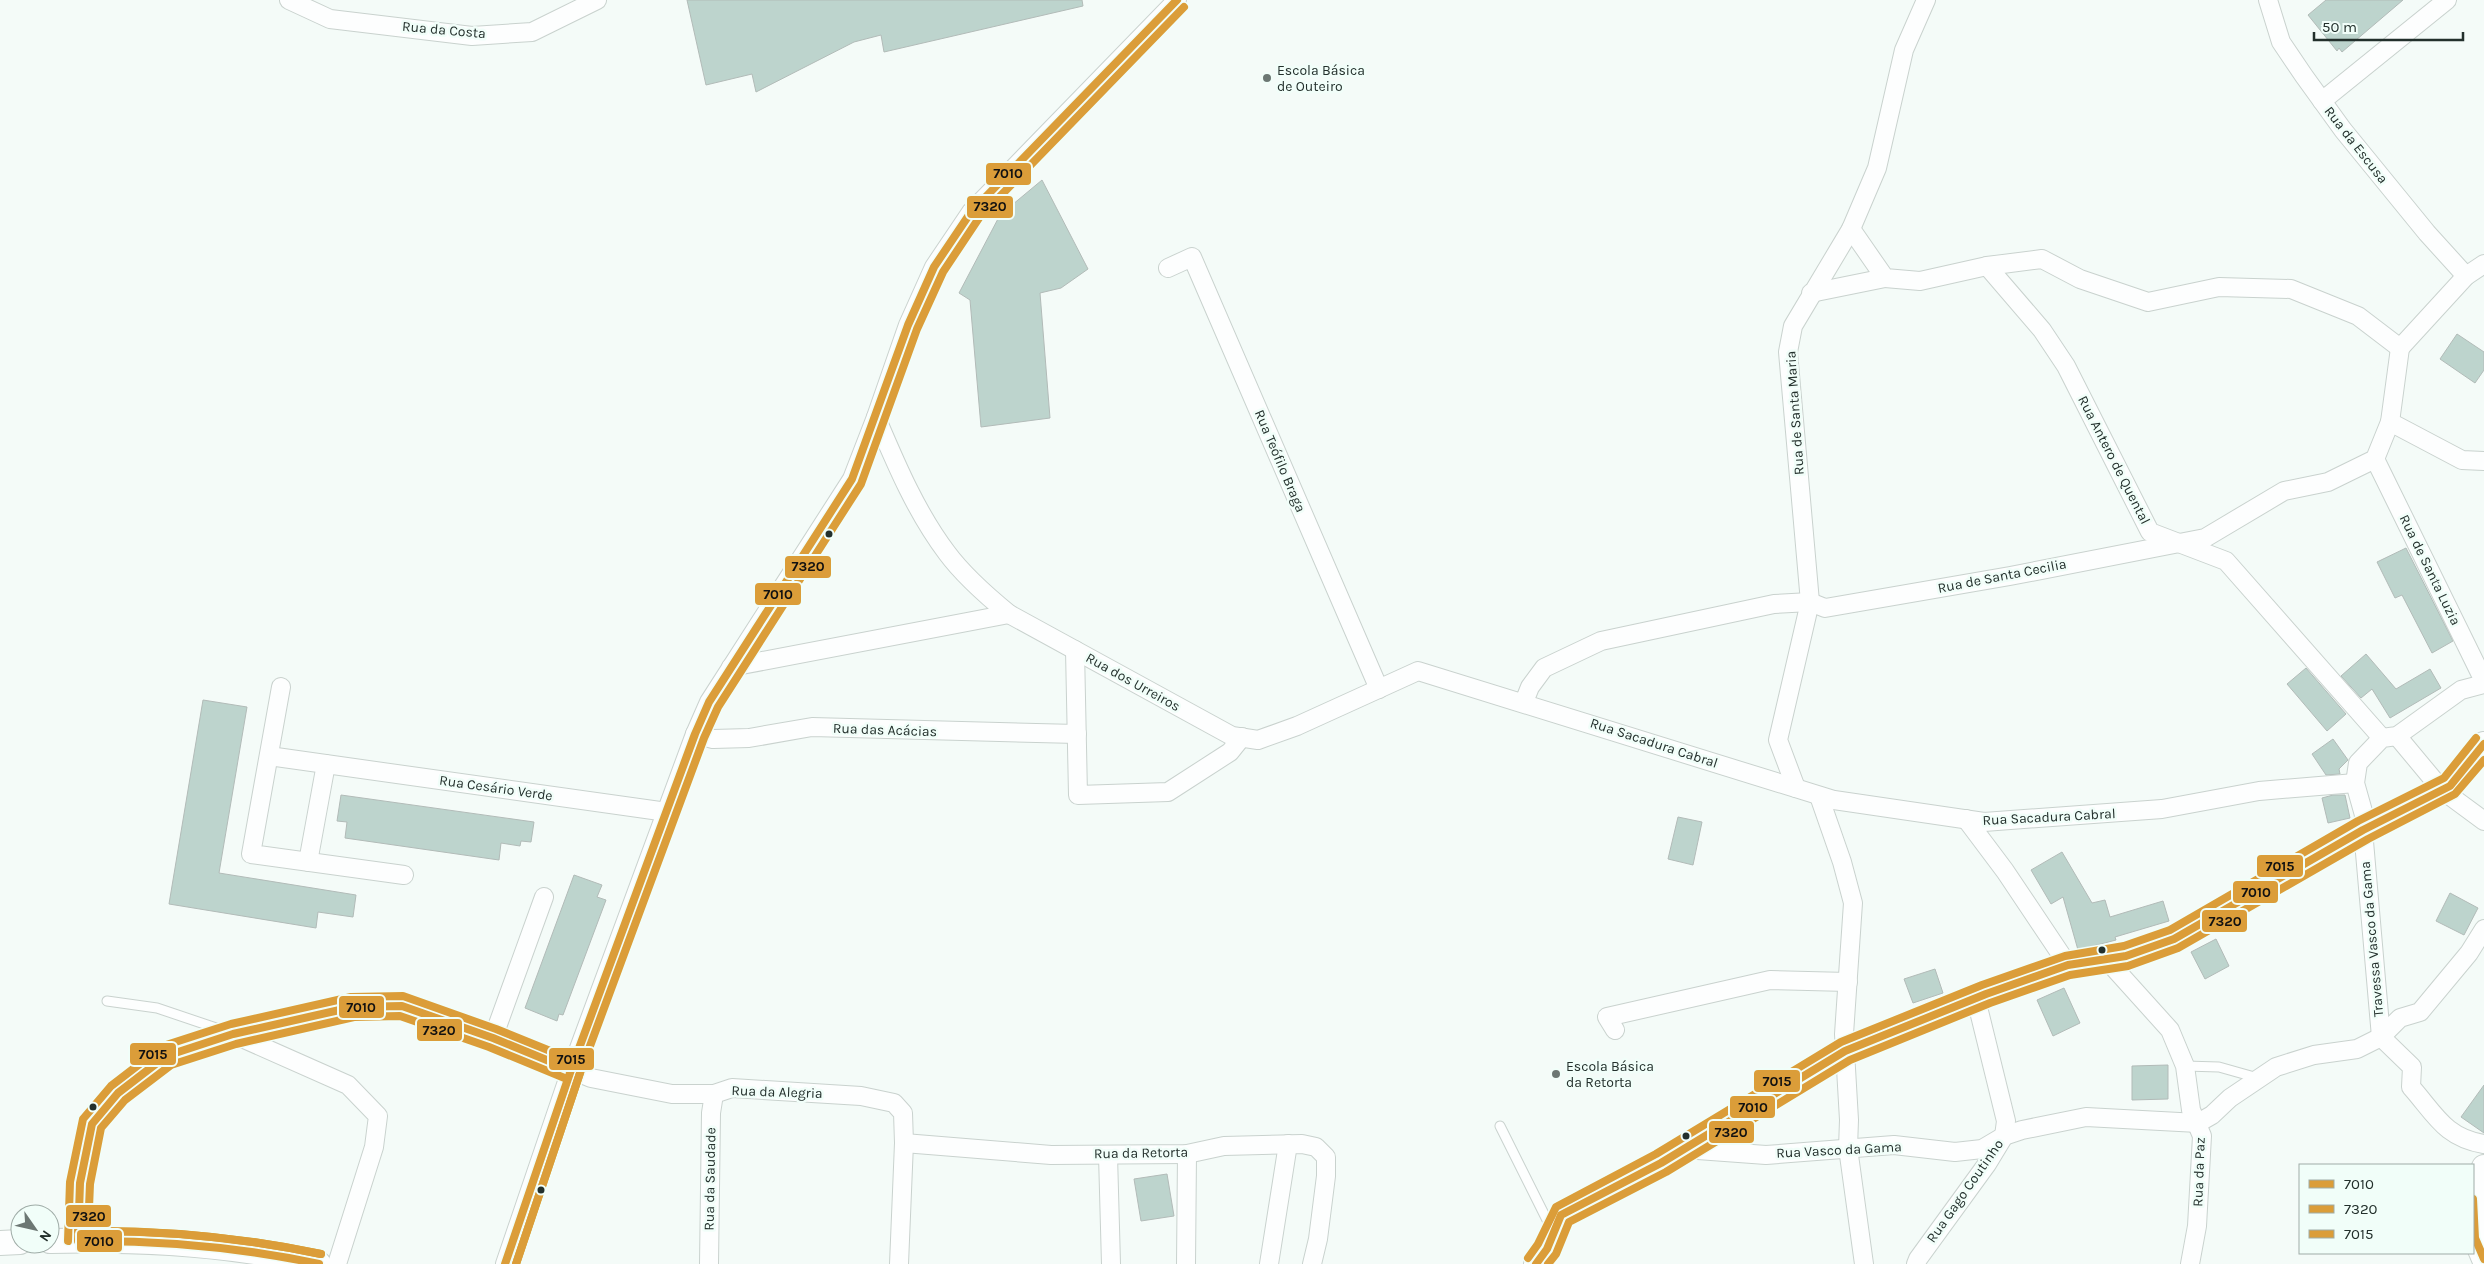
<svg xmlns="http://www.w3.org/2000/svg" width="2484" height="1264" viewBox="0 0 2484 1264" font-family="Karla,sans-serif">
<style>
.building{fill:#bdd4cd;stroke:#b2bbb8}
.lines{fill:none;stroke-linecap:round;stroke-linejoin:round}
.lane-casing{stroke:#c9d2ce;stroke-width:11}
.street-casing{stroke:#c9d2ce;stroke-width:20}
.secondary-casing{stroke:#c9d2ce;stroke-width:26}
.lane{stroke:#fdfefe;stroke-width:9}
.street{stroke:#fdfefe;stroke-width:18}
.secondary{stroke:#fdfefe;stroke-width:24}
.bus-1-casing{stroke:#f1fef9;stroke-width:11}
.bus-2-casing{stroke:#f1fef9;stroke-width:11}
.bus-3-casing{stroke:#f1fef9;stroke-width:11}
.bus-1{stroke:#db9d39;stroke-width:8}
.bus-2{stroke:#db9d39;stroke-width:8}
.bus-3{stroke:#db9d39;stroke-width:8}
.poi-dot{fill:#6c7773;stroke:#f1fef9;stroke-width:2}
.bus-dot{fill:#23302c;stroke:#f1fef9;stroke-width:2}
.labels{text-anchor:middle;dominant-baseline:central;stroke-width:5;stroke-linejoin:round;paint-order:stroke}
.street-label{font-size:14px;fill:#23302c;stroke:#f1fef9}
.poi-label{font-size:14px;fill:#23302c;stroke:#f1fef9;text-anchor:start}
.line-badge{stroke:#f1fef9;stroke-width:2}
.pale-badge-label{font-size:14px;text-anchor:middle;font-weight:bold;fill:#111}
</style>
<rect width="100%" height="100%" fill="#f4fbf8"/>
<g class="building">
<path d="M687 0H1082L1083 6 884 52 881 35 854 42 756 92 752 74 706 85Z"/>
<path d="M2326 0H2403L2342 52 2339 48 2337 51 2308 15Z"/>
<path d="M1042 180 1088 269 1061 288 1040 293 1050 418 981 427 970 300 959 293 1000 215Z"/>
<path d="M2457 334 2484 352V370L2475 383 2440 359Z"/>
<path d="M2406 548 2453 641 2432 653 2402 595 2395 598 2377 562Z"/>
<path d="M2366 654 2396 689 2430 669 2441 688 2390 718 2372 689 2361 698 2341 676Z"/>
<path d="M2306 668 2346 714 2327 731 2287 684Z"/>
<path d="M203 700 247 707 219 873 356 895 353 917 318 912 316 928 169 904Z"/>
<path d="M2333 739 2348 760 2339 769 2340 774 2326 775 2312 754Z"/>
<path d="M341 795 534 822 531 842 521 841 520 846 501 843 499 860 345 838 347 822 337 821Z"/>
<path d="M2333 795H2345L2350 818 2328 823 2322 798Z"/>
<path d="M1678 817 1702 822 1693 865 1668 859Z"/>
<path d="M2062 852 2092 903 2105 900 2110 917 2163 901 2169 921 2115 937 2116 940 2078 950 2063 897 2051 904 2031 870Z"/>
<path d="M574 875 602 885 597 897 606 900 563 1015 559 1014 557 1021 525 1008Z"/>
<path d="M2450 893 2478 908 2464 935 2436 921Z"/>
<path d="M2216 939 2229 966 2205 979 2191 952Z"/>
<path d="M1935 969 1943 993 1913 1003 1904 979Z"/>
<path d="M2064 988 2080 1023 2053 1036 2037 1000Z"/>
<path d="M2168 1065V1099L2132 1100V1066Z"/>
<path d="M2484 1085V1133L2461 1117Z"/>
<path d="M1167 1174 1174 1216 1141 1221 1134 1179Z"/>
</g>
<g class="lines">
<defs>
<g id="lane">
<path d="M107 1001 157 1008 231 1033"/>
<path d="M2185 1066 2219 1067 2258 1078"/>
<path d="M1500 1126 1548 1222 1553 1228"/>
</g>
<g id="street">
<path d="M289 0 330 19 472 36 532 32 597 0"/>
<path d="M2268 0 2281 42 2304 76 2343 130 2427 233 2466 276"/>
<path d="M2322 101 2447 0"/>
<path d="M1851 229 1885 278 1920 281 1987 266 2042 259 2080 279 2148 302 2219 287 2291 289 2358 316 2400 348"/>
<path d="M1987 266 2042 330 2066 366 2150 532 2226 561 2382 738"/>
<path d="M1168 268 1192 257 1379 689"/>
<path d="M1811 293 1885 278"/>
<path d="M2400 348 2466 276 2484 264"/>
<path d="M876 417C896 464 916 512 947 553 964 576 987 596 1009 614L1232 736 1258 740 1297 726 1418 671 1834 800 1984 822 2162 809 2259 791 2355 783"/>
<path d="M2390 422 2462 460 2484 461"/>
<path d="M2375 459 2484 681"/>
<path d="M1075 650 1078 795 1168 792 1230 752 1242 737"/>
<path d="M731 667 1009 614"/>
<path d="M281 687 251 854 404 875"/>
<path d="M1524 702 1530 687 1544 668 1601 641 1774 604 1810 602 1825 608 2010 576 2205 538 2284 491 2328 482 2375 459 2390 422 2400 348"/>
<path d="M695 734 713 739 749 738 812 727 1077 734"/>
<path d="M2397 736 2442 790 2484 821"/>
<path d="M269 756 667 812"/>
<path d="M1796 788 1778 740 1810 602 1788 352 1793 326 1851 229 1877 168 1904 50 1926 0"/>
<path d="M1819 796 1842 862 1853 903 1844 1034 1849 1120 1848 1148 1864 1264"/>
<path d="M1966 819 2005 871 2068 965"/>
<path d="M308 862 326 764"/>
<path d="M2106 959 2170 1030 2185 1066 2191 1110 2202 1136 2197 1226 2190 1264"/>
<path d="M1615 1030 1607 1017 1770 980 1848 982"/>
<path d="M233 1034 348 1085 378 1116 374 1147 337 1264"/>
<path d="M2381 1037 2363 830 2364 815 2355 783 2358 763 2382 738 2397 736 2461 690 2484 684"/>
<path d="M2381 1037 2412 1067 2411 1087C2435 1114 2445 1138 2484 1144"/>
<path d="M493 1038 544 897"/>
<path d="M904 1143 1051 1155 1187 1154 1224 1146 1302 1144 1316 1147 1326 1157V1176L1318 1239 1312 1264"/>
<path d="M1684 1149 1766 1155 1894 1145 1955 1152 1982 1149 2004 1136 2022 1130 2086 1117 2198 1123 2212 1115 2230 1098 2276 1067 2314 1055 2357 1049 2381 1037 2400 1018 2420 1012 2469 953 2484 929"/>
<path d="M1108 1155 1111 1264"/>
<path d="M78 1241 80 1183 92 1124 118 1093 166 1056 233 1034 295 1020 353 1007 402 1006 493 1038 591 1078 672 1094H714L732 1088 861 1096 894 1103 903 1113 904 1143 899 1264"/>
<path d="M505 1264 571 1070 695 734 709 702 852 479 876 417 908 325 934 267 971 212 1177 0"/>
<path d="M709 1264 711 1113 714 1094"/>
<path d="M1186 1264 1187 1154"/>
<path d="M1269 1264 1288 1144"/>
<path d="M1916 1264 1918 1259 1987 1164 2004 1136 2006 1121 1976 999"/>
</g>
<g id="secondary">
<path d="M2473 1196 2484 1167"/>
<path d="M2473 1199 2475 1238 2484 1259"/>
<path d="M50 1241C140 1239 232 1244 319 1264"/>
<path d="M0 1243 20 1242"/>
<path d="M1536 1264 1547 1249 1561 1215 1661 1163 1845 1051 1986 994 2068 965 2126 956 2174 939 2363 830 2450 786 2484 744"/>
</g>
</defs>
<use href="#lane" class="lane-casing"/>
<use href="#street" class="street-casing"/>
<use href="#secondary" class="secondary-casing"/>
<use href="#lane" class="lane"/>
<use href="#street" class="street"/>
<use href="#secondary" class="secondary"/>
<defs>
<g id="bus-1">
<path d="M2473 1199 2475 1238 2484 1259"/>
<path d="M319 1264C239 1247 160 1240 78 1241L80 1183 92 1124 118 1093 166 1056 233 1034 353 1007 402 1006 493 1038 571 1070"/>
<path d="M505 1264 571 1070 695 734 709 702 852 479 908 325 934 267 971 212 1177 0"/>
<path d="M1536 1264 1547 1249 1561 1215 1661 1163 1845 1051 1986 994 2068 965 2126 956 2174 939 2363 830 2450 786 2484 744"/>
</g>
<g id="bus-2">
<path d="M321 1254C244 1238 167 1230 88 1231L90 1184 101 1128 125 1100 171 1065 236 1044 354 1017 400 1016 489 1047 567 1079"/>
<path d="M516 1264 580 1073 704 738 718 707 861 484 917 329 943 272 979 218 1184 7"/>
<path d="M1548 1264 1556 1254 1569 1222 1666 1172 1850 1060 1990 1003 2070 975 2128 966 2178 948 2368 839 2455 794 2484 760"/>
</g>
<g id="bus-3">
<path d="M78 1231C160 1230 241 1237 321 1254"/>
<path d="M68 1241 70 1182 83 1119 111 1086 163 1046 231 1024 351 997 403 996 496 1029 575 1061 580 1066V1073L516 1264"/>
<path d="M1528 1258 1538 1244 1556 1207 1656 1154 1841 1042 1982 985 2065 956 2124 946 2170 930 2358 821 2444 778 2476 738"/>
</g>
</defs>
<use href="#bus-1" class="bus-1-casing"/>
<use href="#bus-2" class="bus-2-casing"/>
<use href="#bus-3" class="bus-3-casing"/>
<use href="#bus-1" class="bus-1"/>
<use href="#bus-2" class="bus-2"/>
<use href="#bus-3" class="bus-3"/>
</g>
<g class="poi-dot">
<circle cx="1267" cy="78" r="5"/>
<circle cx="1556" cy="1074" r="5"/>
</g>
<g class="bus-dot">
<circle cx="829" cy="534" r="4.5"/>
<circle cx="2102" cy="950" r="4.5"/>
<circle cx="93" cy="1107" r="4.5"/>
<circle cx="1686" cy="1136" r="4.5"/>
<circle cx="541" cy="1190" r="4.5"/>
</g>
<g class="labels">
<g class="street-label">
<text transform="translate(444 30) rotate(5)">Rua da Costa</text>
<text transform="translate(2356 145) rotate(52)">Rua da Escusa</text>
<text transform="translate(1795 413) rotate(-94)">Rua de Santa Maria</text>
<text transform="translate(2114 460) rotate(63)">Rua Antero de Quental</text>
<text transform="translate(1280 461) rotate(67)">Rua Teófilo Braga</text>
<text transform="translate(2430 570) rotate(64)">Rua de Santa Luzia</text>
<text transform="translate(2002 576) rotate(-11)">Rua de Santa Cecilia</text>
<text transform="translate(1133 682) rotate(29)">Rua dos Urreiros</text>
<text transform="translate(885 730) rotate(2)">Rua das Acácias</text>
<text transform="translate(1654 743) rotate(18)">Rua Sacadura Cabral</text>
<text transform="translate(496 788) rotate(8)">Rua Cesário Verde</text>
<text transform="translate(2049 817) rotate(-3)">Rua Sacadura Cabral</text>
<text transform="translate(2372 939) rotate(-95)">Travessa Vasco da Gama</text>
<text transform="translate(777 1092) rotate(2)">Rua da Alegria</text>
<text transform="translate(1839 1150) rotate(-3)">Rua Vasco da Gama</text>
<text transform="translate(1141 1153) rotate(-1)">Rua da Retorta</text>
<text transform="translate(2199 1172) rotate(-88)">Rua da Paz</text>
<text transform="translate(710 1179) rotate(-89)">Rua da Saudade</text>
<text transform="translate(1965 1191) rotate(-55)">Rua Gago Coutinho</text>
</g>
<g class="poi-label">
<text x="1277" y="70">Escola Básica<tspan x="1277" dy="16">de Outeiro</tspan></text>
<text x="1566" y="1066">Escola Básica<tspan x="1566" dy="16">da Retorta</tspan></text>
</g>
</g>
<g class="line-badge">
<rect x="985" y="162" width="47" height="24" rx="5" fill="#db9d39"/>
<rect x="966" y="195" width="48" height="24" rx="5" fill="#db9d39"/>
<rect x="784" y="555" width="48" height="24" rx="5" fill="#db9d39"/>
<rect x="754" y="582" width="48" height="24" rx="5" fill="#db9d39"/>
<rect x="2256" y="854" width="48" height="24" rx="5" fill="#db9d39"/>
<rect x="2232" y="880" width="47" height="24" rx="5" fill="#db9d39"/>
<rect x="2201" y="909" width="47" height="24" rx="5" fill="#db9d39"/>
<rect x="338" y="995" width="47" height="24" rx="5" fill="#db9d39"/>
<rect x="416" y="1018" width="47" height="24" rx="5" fill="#db9d39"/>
<rect x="129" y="1042" width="48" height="24" rx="5" fill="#db9d39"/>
<rect x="548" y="1047" width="47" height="24" rx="5" fill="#db9d39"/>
<rect x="1753" y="1069" width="48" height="24" rx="5" fill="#db9d39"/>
<rect x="1729" y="1095" width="47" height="24" rx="5" fill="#db9d39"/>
<rect x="1708" y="1120" width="47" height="24" rx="5" fill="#db9d39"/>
<rect x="65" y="1204" width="47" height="24" rx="5" fill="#db9d39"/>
<rect x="76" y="1229" width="47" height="24" rx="5" fill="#db9d39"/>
</g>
<g class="pale-badge-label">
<text x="1008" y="178">7010</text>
<text x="990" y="211">7320</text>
<text x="808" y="571">7320</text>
<text x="778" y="599">7010</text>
<text x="2280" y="871">7015</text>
<text x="2256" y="897">7010</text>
<text x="2225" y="926">7320</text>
<text x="361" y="1012">7010</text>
<text x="439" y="1035">7320</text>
<text x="153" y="1059">7015</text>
<text x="571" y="1064">7015</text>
<text x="1777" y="1086">7015</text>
<text x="1753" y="1112">7010</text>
<text x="1731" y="1137">7320</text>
<text x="89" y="1221">7320</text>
<text x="99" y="1246">7010</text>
</g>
<rect x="2299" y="1164" width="175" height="90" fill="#f1fef9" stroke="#9faca7"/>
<rect x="2309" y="1180" width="25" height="8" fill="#db9d39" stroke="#9faca7"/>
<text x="2344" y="1189" font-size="15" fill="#23302c">7010</text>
<rect x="2309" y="1205" width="25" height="8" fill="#db9d39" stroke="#9faca7"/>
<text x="2344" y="1214" font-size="15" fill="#23302c">7320</text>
<rect x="2309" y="1230" width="25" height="8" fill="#db9d39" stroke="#9faca7"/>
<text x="2344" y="1239" font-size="15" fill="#23302c">7015</text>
<g transform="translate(35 1229) rotate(124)"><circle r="24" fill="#f1fef9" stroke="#9faca7"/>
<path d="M0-4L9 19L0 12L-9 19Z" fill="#6c7773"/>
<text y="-8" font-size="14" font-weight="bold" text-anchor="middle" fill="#23302c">N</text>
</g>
<path d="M2314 32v8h149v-8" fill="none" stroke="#23302c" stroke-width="2.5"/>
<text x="2322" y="32" font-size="15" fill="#23302c" stroke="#f1fef9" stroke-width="4" paint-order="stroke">50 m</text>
</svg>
